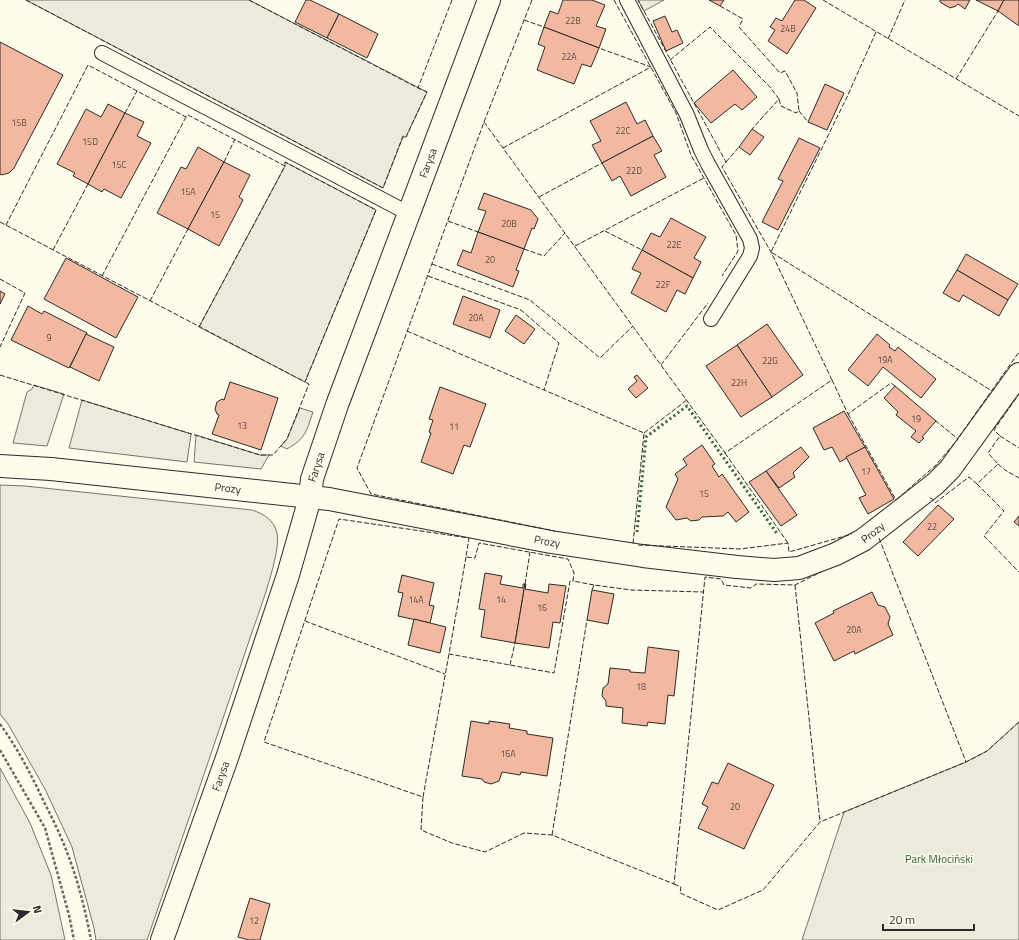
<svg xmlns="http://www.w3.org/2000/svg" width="1019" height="940" viewBox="0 0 1019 940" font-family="'Titillium Web',sans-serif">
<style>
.green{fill:#ecebdb;stroke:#74746e}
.building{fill:#f2b8a0;stroke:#2b2b2b}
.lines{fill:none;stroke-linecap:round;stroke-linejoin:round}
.lane-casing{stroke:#2b2b2b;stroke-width:16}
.street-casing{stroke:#2b2b2b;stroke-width:24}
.path{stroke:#6a6964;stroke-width:2.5;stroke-dasharray:3 2;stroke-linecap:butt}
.lane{stroke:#fdfbea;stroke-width:14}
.street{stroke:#fdfbea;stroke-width:22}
.hedge{stroke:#34623c;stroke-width:3;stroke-dasharray:2 3;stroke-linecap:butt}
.fence{stroke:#2b2b2b;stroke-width:1;stroke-dasharray:5 2;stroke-linecap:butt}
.labels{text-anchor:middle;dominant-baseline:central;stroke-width:3;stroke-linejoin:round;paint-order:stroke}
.number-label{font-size:9px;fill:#5d4e48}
.street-label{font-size:11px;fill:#2b2b2b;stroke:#fdfbea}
.park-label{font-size:11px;fill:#34623c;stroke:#fdfbea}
</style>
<rect width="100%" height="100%" fill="#fdfbea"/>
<g class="green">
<path d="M26 0H249L427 92 406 137H403L383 188Z"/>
<path d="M638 0H664L644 11Z"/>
<path d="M285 162 376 210 305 382 199 327 285 166Z"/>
<path d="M34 385 64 394 47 446 13 443 27 392 32 389Z"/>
<path d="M82 400 191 434 187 462 69 448Z"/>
<path d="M300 408 313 412C306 432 306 438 287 449L281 446 287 439Z"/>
<path d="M196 435 260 455H269L261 469 194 462Z"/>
<path d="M0 485 25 486 252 510C264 514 274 520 277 533 282 551 258 615 251 635 217 737 182 839 147 940H96L94 928 72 847 45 789 8 724 0 714Z"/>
<path d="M1019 722V940H802L844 812 966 762 987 751Z"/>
<path d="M0 768 30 823 51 875 65 940H0Z"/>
</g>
<g class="building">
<path d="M306 0H310L339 14 327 38 295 22Z"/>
<path d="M563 0H592L605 5 596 26 606 29 599 48 544 27 550 11 558 14Z"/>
<path d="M709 0H724L720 6Z"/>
<path d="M795 0H804L816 8 787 54 768 41 775 30 770 27 776 18 782 21Z"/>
<path d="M940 0H970L965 9 958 4 956 6 950 8 940 2Z"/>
<path d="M976 0H1004L998 11Z"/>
<path d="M1004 0H1019V26L998 11Z"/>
<path d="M339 14 378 34 367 58 327 38Z"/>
<path d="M665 16 672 32 677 30 683 43 666 51 653 21Z"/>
<path d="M544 27 599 48 591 67 582 64 574 84 537 70 545 47 538 44Z"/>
<path d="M0 42 63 75 14 168 9 173 1 175 0 174Z"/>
<path d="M733 70 757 97 742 110 735 104 711 123 694 103Z"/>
<path d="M825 84 844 93 827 130 808 122Z"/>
<path d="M626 102 637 124 645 120 653 136 602 163 592 145 601 141 590 121Z"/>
<path d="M108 104 125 113 88 184 73 176 75 173 57 164 86 109 101 117Z"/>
<path d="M125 113 144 122 137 136 151 143 121 198 104 189 102 192 88 184Z"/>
<path d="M752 129 764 137 750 155 739 147Z"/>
<path d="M653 136 662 151 654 155 666 177 631 196 620 176 612 181 602 163Z"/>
<path d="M799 138 820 148 778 230 762 222 783 181 778 179Z"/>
<path d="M198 147 224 162 188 229 157 213 181 167 186 169Z"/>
<path d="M224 162 250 175 239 197 243 200 219 246 188 229Z"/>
<path d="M484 193 531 210 538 219 534 229 532 228 524 249 478 232 486 211 478 209Z"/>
<path d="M671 218 706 237 694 258 701 262 693 278 642 250 651 233 660 237Z"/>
<path d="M478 232 524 249 516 270 519 271 513 287 457 265 463 250 471 253Z"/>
<path d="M642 250 693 278 685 294 677 290 666 312 631 293 641 273 632 269Z"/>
<path d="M966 254 1018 284 1008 300 957 270Z"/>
<path d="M66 258 138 297 116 338 44 299Z"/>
<path d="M957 270 1008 300 999 316 963 295 959 302 943 293Z"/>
<path d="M0 291 5 294 0 304Z"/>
<path d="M463 296 500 310 490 338 453 324Z"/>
<path d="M28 306 42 314 44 311 87 333 69 368 11 340Z"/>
<path d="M516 315 535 329 524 344 505 331Z"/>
<path d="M767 324 803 375 772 397 737 345Z"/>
<path d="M86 334 114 347 99 381 70 367Z"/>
<path d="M877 334 890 345 889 347 895 351 898 347 936 379 921 398 883 367 868 386 848 370Z"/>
<path d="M737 345 772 397 741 417 706 366Z"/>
<path d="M637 375 648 388 636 398 628 389 637 381 634 377Z"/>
<path d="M230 382 278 398 261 450 212 434 219 415 217 414 215 409 217 402 222 399 224 400Z"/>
<path d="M895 386 936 421 922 437 924 438 919 443 911 437 916 431 896 415 898 412 884 398Z"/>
<path d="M440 387 486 404 470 447 464 445 453 474 421 462 431 433 429 432 433 420 429 419Z"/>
<path d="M844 411 865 447 840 462 832 447 824 450 813 428Z"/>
<path d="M702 445 715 464 712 466 719 477 722 474 749 512 736 522 728 512 723 516 702 517 699 520 691 521 687 518 676 520 666 507 678 479 675 474 687 465 683 459Z"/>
<path d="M801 447 809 457 793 473 795 477 779 488 766 471Z"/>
<path d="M865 447 894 499 868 514 859 498 866 495 846 457Z"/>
<path d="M766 471 797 515 781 526 749 482Z"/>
<path d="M938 505 954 519 918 556 903 542Z"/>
<path d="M1019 516V526L1014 522Z"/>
<path d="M485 573 502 576 500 584 523 588V584H525L515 643 481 637 485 610 479 609Z"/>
<path d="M402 575 434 583 429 605 434 606 430 623 398 616 403 593 398 592Z"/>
<path d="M525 584H526L525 589 548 593 549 584 566 586 560 623 553 622 549 648 515 643Z"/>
<path d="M592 590 614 594 608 624 587 620Z"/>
<path d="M872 592 878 605 885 607 890 617 888 624 893 635 855 654 854 651 834 661 815 623 834 613 833 611Z"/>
<path d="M414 619 446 627 440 653 408 645Z"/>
<path d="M648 647 679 651 674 696 668 695 665 724 648 722 647 726 622 723 623 708 606 706V701L602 696 603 688 608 684 610 668 630 670V672L645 673Z"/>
<path d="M471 721 489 724V721L510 724 509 728 527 731V734L553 738 547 776 521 772 520 775 502 772 499 781 491 784 484 782 482 779 462 776Z"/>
<path d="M728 763 774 785 744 849 698 828 708 807 702 804 712 782 718 784Z"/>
<path d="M250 898 270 904 260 940H249L238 937Z"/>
</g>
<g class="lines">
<defs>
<g id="lane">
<path d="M627 0 687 115 701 150 708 164 750 239 752 248 750 256 711 319"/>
<path d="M102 53 408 213"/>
</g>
<g id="street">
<path id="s1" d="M0 466 51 469 329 499 551 542 643 556 737 567 774 570 799 568 836 554 863 540 935 484 950 469 1019 374"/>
<path id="s2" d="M162 940 228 755 288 575 310 498 312 479 337 405 489 0"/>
</g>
</defs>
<use href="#lane" class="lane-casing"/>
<use href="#street" class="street-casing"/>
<g class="path">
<path d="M0 724C18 749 32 776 45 804 55 823 64 843 71 863 80 888 86 914 91 940"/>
<path d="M0 750 45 828 69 915 74 940"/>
</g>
<use href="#lane" class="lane"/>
<use href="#street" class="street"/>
<path class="hedge" d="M637 532 646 437 687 406 778 535"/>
<g class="fence">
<path d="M26 0 383 188 403 136 406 137 427 92 418 88"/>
<path d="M249 0 418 88 452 0"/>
<path d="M532 0 484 122 357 468 371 494 555 531"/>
<path d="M614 0 676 113 691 155 736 235 738 251 722 276"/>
<path d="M823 0 1019 116"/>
<path d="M720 6 743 19 739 27 780 73 785 71 797 93 799 111 796 113 781 106 779 99"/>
<path d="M524 20 544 27"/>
<path d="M876 32 847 97 771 252 992 391"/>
<path d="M888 39 905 0"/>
<path d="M670 60 710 27 770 87 779 99 752 129"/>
<path d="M956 79 998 11"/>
<path d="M799 111 808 122"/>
<path d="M125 113 137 91"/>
<path d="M484 122 725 453 832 380 771 252 722 167 726 162 638 0"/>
<path d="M503 148 651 67 599 48"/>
<path d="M224 162 235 139"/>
<path d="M726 162 739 147"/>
<path d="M539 197 602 163"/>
<path d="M448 221 478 232"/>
<path d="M0 222 305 382 376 210 285 162V166L188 115 186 117 88 65 6 225"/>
<path d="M605 231 642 250"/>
<path d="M575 246 704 178"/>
<path d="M524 249 544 256 565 233"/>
<path d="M53 250 88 184"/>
<path d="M432 264 530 300 600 358 633 326"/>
<path d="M102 276 186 117"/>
<path d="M428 276 521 310 559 343 544 390"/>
<path d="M0 279 25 293 0 347"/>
<path d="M150 301 188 229"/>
<path d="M199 327 285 166"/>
<path d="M407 331 644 433 633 544"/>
<path d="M661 365 708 303"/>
<path d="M0 375 260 455H273L287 439 309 384 305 382"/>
<path d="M832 380 848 414 891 383 895 386"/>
<path d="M848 414 896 500"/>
<path d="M644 433 687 400"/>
<path d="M1000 436 1019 448"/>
<path d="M959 437 1019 352"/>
<path d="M725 453 788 543"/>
<path d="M998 464 1005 470 1019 478"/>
<path d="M977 484 1004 511 984 536 1019 572"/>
<path d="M930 498H931L935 503 969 477 977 484 998 464 988 453 1000 436 994 430 1019 394"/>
<path d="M896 500 936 465 958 439 936 421"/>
<path d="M879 538 966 762"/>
<path d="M638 545 740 549 788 543 789 552 852 534"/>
<path d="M466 557 449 654 554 673 570 581H573"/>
<path d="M525 584 530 552"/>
<path d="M594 585 573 581 574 573 568 559 479 543 475 558 466 557 469 538 339 519 264 742 423 797 421 830 452 843 485 852 524 833 552 835 674 884 705 577 721 579 724 585 751 588 756 584 795 585 821 572"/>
<path d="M795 585 820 822"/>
<path d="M592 590 594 585 631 590 703 592"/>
<path d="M305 621 445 674"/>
<path d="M510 665 515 643"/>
<path d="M423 797 449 654"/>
<path d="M552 835 587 620"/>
<path d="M674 884 681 887 680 893 718 910 763 890 820 822 966 762 987 751 1019 722"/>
</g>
</g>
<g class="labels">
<g class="number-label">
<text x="573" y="20">22B</text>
<text x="788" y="28">24B</text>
<text x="569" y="56">22A</text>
<text x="19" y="122">15B</text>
<text x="623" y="130">22C</text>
<text x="90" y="141">15D</text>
<text x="119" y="164">15C</text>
<text x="634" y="170">22D</text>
<text x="188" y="191">15A</text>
<text x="215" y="214">15</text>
<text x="509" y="223">20B</text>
<text x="674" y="244">22E</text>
<text x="490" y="259">20</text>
<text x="663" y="284">22F</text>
<text x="476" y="317">20A</text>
<text x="49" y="337">9</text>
<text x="885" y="359">19A</text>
<text x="770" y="360">22G</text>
<text x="739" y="382">22H</text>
<text x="916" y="418">19</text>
<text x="242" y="425">13</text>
<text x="454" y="426">11</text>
<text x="866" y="471">17</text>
<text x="704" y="493">15</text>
<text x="932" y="526">22</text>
<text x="416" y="599">14A</text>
<text x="501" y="599">14</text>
<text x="542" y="607">16</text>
<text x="854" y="629">20A</text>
<text x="641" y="686">18</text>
<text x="508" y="753">16A</text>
<text x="735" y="806">20</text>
<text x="254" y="920">12</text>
</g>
<g class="street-label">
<text stroke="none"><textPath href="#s2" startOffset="822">Farysa</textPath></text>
<text stroke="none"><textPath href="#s2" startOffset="498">Farysa</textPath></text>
<text stroke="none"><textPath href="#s1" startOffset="229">Prozy</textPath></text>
<text stroke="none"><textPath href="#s1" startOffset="889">Prozy</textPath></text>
<text stroke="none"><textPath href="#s1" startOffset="553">Prozy</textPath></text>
<text stroke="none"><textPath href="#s2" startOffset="174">Farysa</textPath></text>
</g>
<g class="park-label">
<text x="939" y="859">Park Młociński</text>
</g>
</g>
<g transform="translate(28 912) rotate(75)" stroke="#fdfbea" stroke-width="3" paint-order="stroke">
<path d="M0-3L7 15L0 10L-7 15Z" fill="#2b2b2b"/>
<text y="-6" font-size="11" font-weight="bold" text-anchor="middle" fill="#2b2b2b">N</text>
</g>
<path d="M883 924v6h91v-6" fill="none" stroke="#2b2b2b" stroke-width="2"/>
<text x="889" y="924" font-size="12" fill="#2b2b2b" stroke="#fdfbea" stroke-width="3" paint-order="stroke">20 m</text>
</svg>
